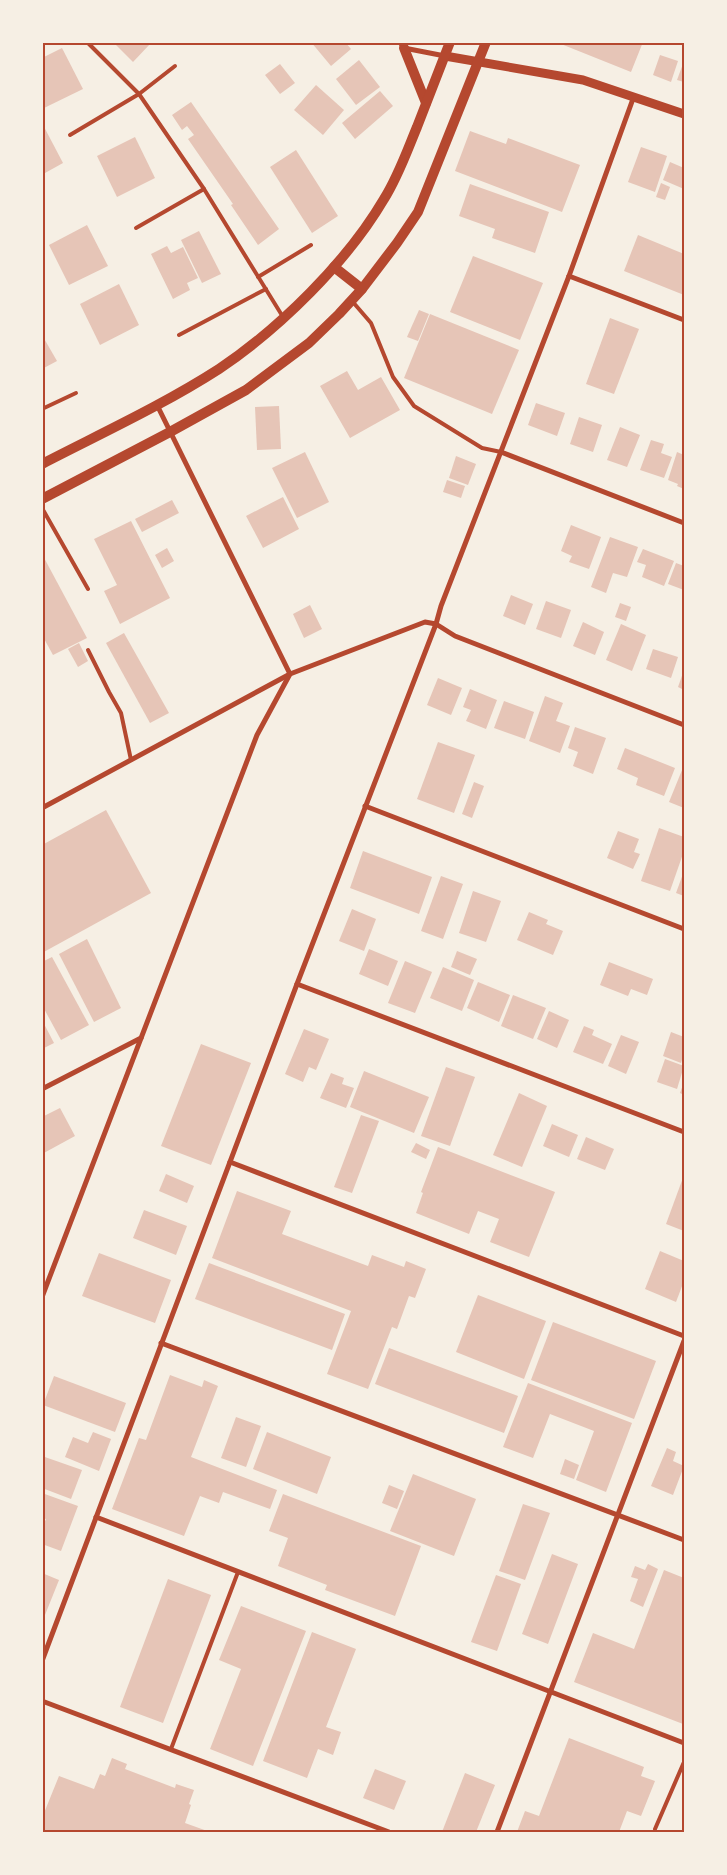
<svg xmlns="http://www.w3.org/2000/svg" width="727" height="1875" viewBox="0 0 727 1875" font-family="Raleway,sans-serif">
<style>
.building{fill:#e6c5b7}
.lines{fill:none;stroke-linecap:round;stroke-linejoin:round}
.service{stroke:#b5482f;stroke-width:4}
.minor{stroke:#b5482f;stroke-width:5}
.tertiary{stroke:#b5482f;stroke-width:9}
.secondary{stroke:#b5482f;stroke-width:10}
.neatline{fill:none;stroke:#b5482f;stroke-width:2}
</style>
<rect width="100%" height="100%" fill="#f6efe4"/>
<g class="building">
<path d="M113 42H149L150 44 133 62Z"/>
<path d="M311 42H345L351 49 331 66Z"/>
<path d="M556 42H643L631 72Z"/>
<path d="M62 48 83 89 42 109V58Z"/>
<path d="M660 55 678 61 671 82 653 75Z"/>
<path d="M359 60 380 87 356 105 336 79Z"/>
<path d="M684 61V82L677 80Z"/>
<path d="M280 64 295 83 280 94 265 75Z"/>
<path d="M316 85 344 110 323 135 294 110Z"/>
<path d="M380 91 393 106 355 139 342 123Z"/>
<path d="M191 102 279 229 258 245 231 205 233 204 188 139 194 135 187 126 182 130 172 115Z"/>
<path d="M42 123 63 163 45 173 42 168Z"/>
<path d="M470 131 506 144 508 138 580 165 562 212 455 171Z"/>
<path d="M135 137 155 178 117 197 97 156Z"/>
<path d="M641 147 667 156 655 192 628 182Z"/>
<path d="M296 150 338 216 312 233 270 167Z"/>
<path d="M670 162 684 168V189L663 180Z"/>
<path d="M661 183 670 187 665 200 656 197Z"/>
<path d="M470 184 549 212 535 253 492 238 495 229 459 216Z"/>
<path d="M87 225 108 266 69 285 49 245Z"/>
<path d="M199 231 221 274 202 283 181 240Z"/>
<path d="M638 235 684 254V295L624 271Z"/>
<path d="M167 246 171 253 183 247 198 278 187 283 190 290 173 299 151 254Z"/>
<path d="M473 256 543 283 520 340 450 312Z"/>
<path d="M119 284 139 325 100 345 80 304Z"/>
<path d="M419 310 429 314 418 341 407 337Z"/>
<path d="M430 314 519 350 492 414 404 378Z"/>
<path d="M610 318 639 329 614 394 586 384Z"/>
<path d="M42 335 57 361 42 369Z"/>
<path d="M347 371 358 390 381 377 400 410 350 438 320 386Z"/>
<path d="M536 403 565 413 557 436 528 425Z"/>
<path d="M279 406 281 449 257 450 255 407Z"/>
<path d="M579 417 602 425 593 452 570 444Z"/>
<path d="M620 427 640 435 627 467 607 460Z"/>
<path d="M651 440 664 444 661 453 672 457 664 478 640 470Z"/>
<path d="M305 452 329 502 297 518 272 468Z"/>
<path d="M677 452 684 455V489L677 486 678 484 668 480Z"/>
<path d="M456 456 476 464 468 485 449 478Z"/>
<path d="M447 480 465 486 461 498 443 492Z"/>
<path d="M283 497 299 529 263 548 246 516Z"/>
<path d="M172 500 179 513 142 532 135 519Z"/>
<path d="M131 521 170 598 120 624 104 591 117 585 94 539Z"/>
<path d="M571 525 601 537 589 569 569 562 572 556 561 551Z"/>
<path d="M610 537 638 547 627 577 613 573 606 593 591 587Z"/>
<path d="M167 548 174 561 162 568 155 555Z"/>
<path d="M643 549 674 561 664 586 642 577 646 565 637 562Z"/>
<path d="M42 554 87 638 53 655 42 635Z"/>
<path d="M676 563 684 566V590L668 584Z"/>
<path d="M511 595 533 604 525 625 503 616Z"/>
<path d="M546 601 571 610 561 638 536 629Z"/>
<path d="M620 603 631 607 626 621 615 617Z"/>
<path d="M310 605 322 629 304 638 293 614Z"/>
<path d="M583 622 604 632 595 655 573 646Z"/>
<path d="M621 624 646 635 632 671 606 660Z"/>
<path d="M124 633 169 713 150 723 106 643Z"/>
<path d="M79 643 88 661 78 667 68 649Z"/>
<path d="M653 649 678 657 671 678 646 669Z"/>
<path d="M684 670V690L678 687Z"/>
<path d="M438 678 462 688 451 715 427 705Z"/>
<path d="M470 689 497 700 486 729 466 721 471 710 463 707Z"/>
<path d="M545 696 563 703 556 721 570 726 560 753 529 741Z"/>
<path d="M504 701 534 712 525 739 494 728Z"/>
<path d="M575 727 606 738 593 774 573 766 578 752 568 748Z"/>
<path d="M438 742 475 755 454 813 417 799Z"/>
<path d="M625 748 675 768 664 796 636 785 638 778 617 769Z"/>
<path d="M682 770 684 771V808L669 802Z"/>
<path d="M474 782 484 786 472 818 462 814Z"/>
<path d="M106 810 151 893 42 953V845Z"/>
<path d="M659 828 684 837V851L670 891 641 881Z"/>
<path d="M618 831 639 839 634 852 640 854 633 869 607 858Z"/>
<path d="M363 851 432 877 419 914 350 888Z"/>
<path d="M684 871V896L676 893Z"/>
<path d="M441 876 463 884 443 939 421 931Z"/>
<path d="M473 891 501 901 486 942 459 933Z"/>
<path d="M352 909 376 919 364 951 339 941Z"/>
<path d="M529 912 548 920 546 924 563 931 553 955 517 940Z"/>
<path d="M87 939 121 1008 94 1022 59 954Z"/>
<path d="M369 949 398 961 388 986 359 974Z"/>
<path d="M457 951 477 959 470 975 451 967Z"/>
<path d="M52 957 89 1025 61 1040 42 1005V962Z"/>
<path d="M405 961 432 972 415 1013 388 1003Z"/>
<path d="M609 962 653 979 647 995 631 989 628 996 600 985Z"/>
<path d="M443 967 474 980 462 1011 430 998Z"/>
<path d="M478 982 510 995 499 1022 467 1008Z"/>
<path d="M513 995 546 1008 533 1039 501 1026Z"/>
<path d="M549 1011 569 1020 557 1048 537 1039Z"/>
<path d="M42 1020 54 1043 42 1049Z"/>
<path d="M584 1026 594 1030 592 1035 612 1044 603 1064 573 1052Z"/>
<path d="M304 1029 329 1039 316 1070 309 1067 303 1082 285 1074Z"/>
<path d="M671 1032 684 1037V1053L681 1063 663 1056Z"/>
<path d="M621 1035 639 1042 626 1074 608 1066Z"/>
<path d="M201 1044 251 1063 211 1165 161 1146Z"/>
<path d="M665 1059 684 1066 677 1089 657 1082Z"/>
<path d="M446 1067 475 1077 450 1146 421 1136Z"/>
<path d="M364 1071 429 1097 414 1133 350 1107Z"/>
<path d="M331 1073 344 1078 342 1084 354 1088 346 1108 320 1098Z"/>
<path d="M684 1082V1095L680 1093Z"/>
<path d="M519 1093 547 1106 522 1167 493 1155Z"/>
<path d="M60 1108 75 1136 42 1154V1117Z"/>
<path d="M361 1115 379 1121 352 1193 334 1187Z"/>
<path d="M552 1124 578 1135 569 1157 543 1146Z"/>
<path d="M586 1137 614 1149 605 1170 577 1159Z"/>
<path d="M416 1143 430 1150 426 1159 411 1152Z"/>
<path d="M438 1147 555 1192 529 1257 490 1242 499 1219 478 1211 469 1234 416 1213 423 1193 421 1192Z"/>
<path d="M166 1174 194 1186 187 1203 159 1191Z"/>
<path d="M684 1175V1231L666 1224Z"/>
<path d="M237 1191 291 1211 282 1234 368 1266 372 1255 404 1267 406 1261 426 1269 415 1298 409 1296 397 1329 392 1327 368 1389 327 1374 351 1311 212 1258Z"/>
<path d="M144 1210 187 1226 176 1255 133 1238Z"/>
<path d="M660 1251 684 1261V1281L676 1302 645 1289Z"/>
<path d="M99 1253 171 1280 155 1323 82 1296Z"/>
<path d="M209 1263 345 1314 332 1350 195 1299Z"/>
<path d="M478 1295 546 1321 524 1379 456 1352Z"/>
<path d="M553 1322 656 1361 634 1419 531 1380Z"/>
<path d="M389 1348 518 1396 504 1433 375 1384Z"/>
<path d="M170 1375 202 1387 204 1380 218 1386 191 1457 277 1490 270 1509 223 1492 219 1503 200 1496 184 1536 112 1509 139 1438 146 1440Z"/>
<path d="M54 1376 126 1403 115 1432 43 1405Z"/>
<path d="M528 1383 632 1423 606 1492 576 1480 594 1431 550 1414 533 1458 503 1447Z"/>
<path d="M236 1417 261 1426 246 1467 221 1458Z"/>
<path d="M93 1432 111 1439 99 1471 65 1457 73 1437 88 1443Z"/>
<path d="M267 1432 331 1457 317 1494 253 1469Z"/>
<path d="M667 1448 676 1452 673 1461 684 1466 673 1495 651 1486Z"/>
<path d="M42 1456 82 1470 71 1499 42 1488Z"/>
<path d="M565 1459 579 1465 574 1479 560 1474Z"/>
<path d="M413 1474 476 1499 454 1556 390 1531Z"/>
<path d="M389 1485 404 1491 397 1509 382 1503Z"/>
<path d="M42 1493 78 1506 61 1551 42 1544V1528L46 1519 42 1518Z"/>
<path d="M283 1494 421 1546 395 1616 325 1590 327 1585 278 1566 288 1538 269 1531Z"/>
<path d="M523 1504 550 1513 525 1580 499 1571Z"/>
<path d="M552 1554 578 1564 548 1644 522 1634Z"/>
<path d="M648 1564 658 1569 643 1607 630 1601 638 1579 631 1577 635 1566 645 1570Z"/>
<path d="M664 1570 684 1578V1719L683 1724 574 1682 593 1633 634 1649Z"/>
<path d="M42 1573 59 1580 43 1620H42Z"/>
<path d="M496 1575 521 1584 497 1651 471 1642Z"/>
<path d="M168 1579 211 1595 163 1723 120 1707Z"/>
<path d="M241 1606 306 1631 253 1766 210 1749 241 1669 219 1660Z"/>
<path d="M312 1632 356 1649 326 1727 341 1732 333 1755 318 1749 307 1778 263 1761Z"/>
<path d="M569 1738 644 1767 641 1776 655 1781 641 1816 627 1811 619 1832H517L525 1811 539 1816Z"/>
<path d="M112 1758 127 1764 125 1769 175 1788 176 1784 194 1790 189 1804 191 1805 185 1823 210 1832H42V1818L59 1776 94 1789 100 1774 105 1776Z"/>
<path d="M375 1769 406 1781 394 1810 363 1798Z"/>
<path d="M465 1773 495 1785 476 1832H442Z"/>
</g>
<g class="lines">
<g class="service">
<path d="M87 42 139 94 204 189 283 317"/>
<path d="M70 135 139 94 175 66"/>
<path d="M136 228 204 189"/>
<path d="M258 277 311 245"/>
<path d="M352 301 371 323 393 377 414 406 482 448 501 452"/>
<path d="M179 335 266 289"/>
<path d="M42 409 76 393"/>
<path d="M42 508 88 589"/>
<path d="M88 650 109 692 121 713 131 760"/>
<path d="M171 1749 238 1572"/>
<path d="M655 1829 684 1762"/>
</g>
<g class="minor">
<path d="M400 42 404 48 445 56"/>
<path d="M569 276 684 320"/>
<path d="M501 452 684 523"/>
<path d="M365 806 684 929"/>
<path d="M42 808 290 674 425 622 436 624 455 636 684 725"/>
<path d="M297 984 684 1132"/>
<path d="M42 1089 141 1038"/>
<path d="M230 1162 684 1336"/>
<path d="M42 1297 257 735 290 674 157 405"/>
<path d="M161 1343 684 1540"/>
<path d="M96 1517 684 1743"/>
<path d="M42 1661 297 984 436 624 441 606 569 276 634 96"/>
<path d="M42 1701 389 1832"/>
<path d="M497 1832 684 1341"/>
</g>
<path class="tertiary" d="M445 56 583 80 684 114"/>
<g class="secondary">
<path d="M404 48 426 103"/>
<path d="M334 267 362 289"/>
<path d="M42 464C102 433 163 405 219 369 280 328 347 262 384 199 398 177 407 151 417 127 428 99 439 71 450 42"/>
<path d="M42 499 170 432 246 390 309 343 339 314 362 289 397 243 418 212 486 42"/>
</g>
</g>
<rect width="727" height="1875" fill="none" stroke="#f6efe4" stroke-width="88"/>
<rect x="44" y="44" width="639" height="1787" class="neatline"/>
</svg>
